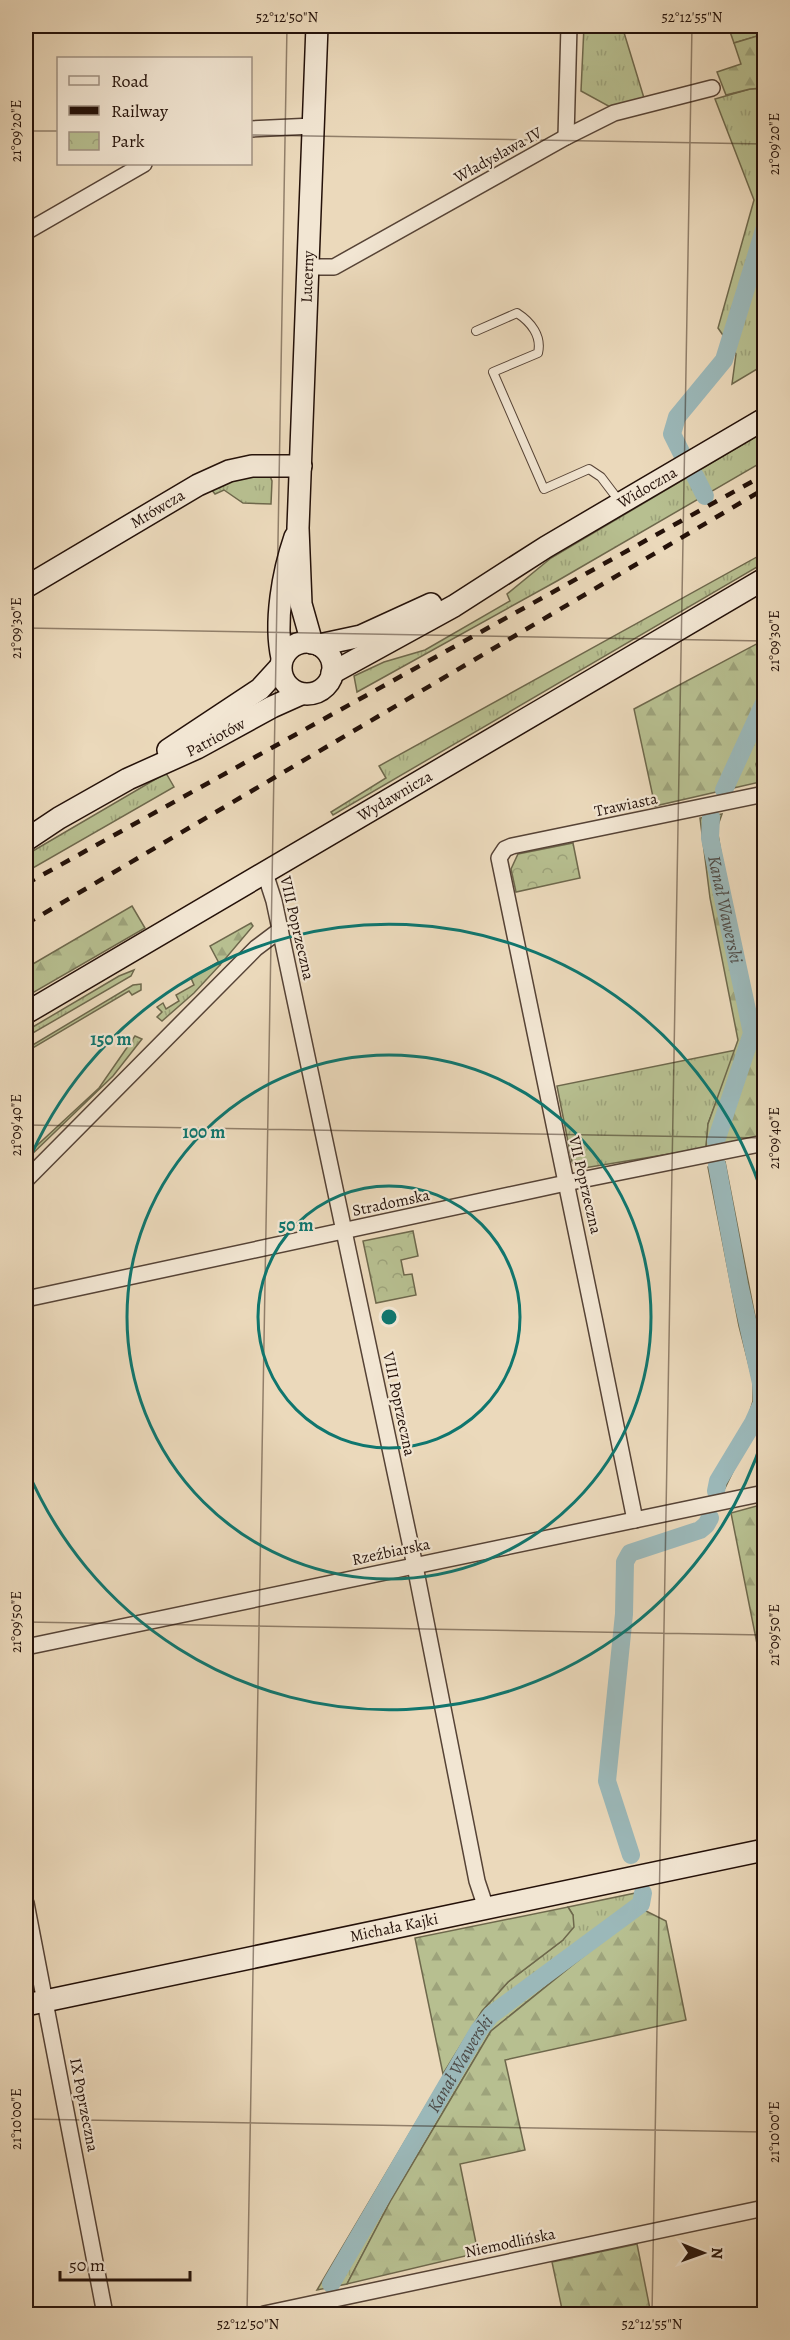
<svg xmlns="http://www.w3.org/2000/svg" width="790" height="2340" viewBox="0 0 790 2340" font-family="Alegreya,serif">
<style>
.grass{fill:url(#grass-tufts);stroke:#6e684c;stroke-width:1.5}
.forest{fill:url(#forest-firs);stroke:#6e684c;stroke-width:1.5}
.park{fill:url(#park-crowns);stroke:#6e684c;stroke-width:1.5}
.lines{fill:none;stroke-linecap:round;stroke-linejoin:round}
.canal{stroke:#9bb8b9;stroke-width:18}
.lane-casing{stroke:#564336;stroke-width:10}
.street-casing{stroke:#564336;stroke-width:18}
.secondary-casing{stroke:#241109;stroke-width:24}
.lane{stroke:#f2e6d3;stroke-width:8}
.street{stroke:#f2e6d3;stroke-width:15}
.secondary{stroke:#f2e6d3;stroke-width:21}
.rail{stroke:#241109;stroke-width:4.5;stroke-dasharray:10 10;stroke-linecap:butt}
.ticks{fill:none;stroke:#241109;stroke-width:1.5;stroke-opacity:0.45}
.ring{fill:none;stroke:#0f766e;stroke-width:3}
.labels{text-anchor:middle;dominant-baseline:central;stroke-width:4.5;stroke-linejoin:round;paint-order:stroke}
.street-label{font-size:16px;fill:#241109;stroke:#f2e6d3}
.water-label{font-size:18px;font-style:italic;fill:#4e4b47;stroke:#f2e6d3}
.centre{fill:#0f766e;stroke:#f2e6d3;stroke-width:3}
.ring-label{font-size:18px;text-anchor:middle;font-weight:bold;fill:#0f766e;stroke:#f2e6d3;stroke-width:4.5;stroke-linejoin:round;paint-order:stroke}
.neatline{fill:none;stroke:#241109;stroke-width:2}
.ticks-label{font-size:15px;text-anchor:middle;fill:#241109}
</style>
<defs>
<pattern id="grass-tufts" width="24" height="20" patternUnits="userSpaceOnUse" patternTransform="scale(1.5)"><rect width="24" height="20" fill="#b7bf90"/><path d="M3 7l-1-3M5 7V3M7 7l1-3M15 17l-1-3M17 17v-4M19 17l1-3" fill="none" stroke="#9da37b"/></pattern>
<pattern id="forest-firs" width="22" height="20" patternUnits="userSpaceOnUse" patternTransform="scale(1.5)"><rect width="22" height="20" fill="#b7bf90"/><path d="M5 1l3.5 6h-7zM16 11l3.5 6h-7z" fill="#9da37b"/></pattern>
<pattern id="park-crowns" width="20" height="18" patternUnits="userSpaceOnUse" patternTransform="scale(1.5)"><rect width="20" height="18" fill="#b7bf90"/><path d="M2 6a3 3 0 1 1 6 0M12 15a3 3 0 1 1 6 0" fill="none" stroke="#9da37b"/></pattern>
</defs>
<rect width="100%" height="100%" fill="#ebd9bb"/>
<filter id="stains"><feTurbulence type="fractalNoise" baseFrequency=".00333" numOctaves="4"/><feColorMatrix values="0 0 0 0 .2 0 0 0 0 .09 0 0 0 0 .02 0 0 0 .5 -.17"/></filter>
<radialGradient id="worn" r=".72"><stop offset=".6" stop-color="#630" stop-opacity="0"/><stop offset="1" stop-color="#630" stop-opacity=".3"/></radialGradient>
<g class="grass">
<path d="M584 26H622L644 98 612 108 581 91Z"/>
<path d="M728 26H764V34L734 43Z"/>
<path d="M764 88V365L732 384 736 354 718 328 754 200 715 99 750 89Z"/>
<path d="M764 432V461L557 581 357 692 354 676 384 662 425 650 510 601 507 594 551 558Z"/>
<path d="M251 476H270L272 481 271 504 243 503 224 490 215 494 211 489 229 481Z"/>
<path d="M764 553V563L333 815 331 812 386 778 379 766Z"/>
<path d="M166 773 174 787 26 872V855Z"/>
<path d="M218 962 220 965 194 993 162 1021 157 1017 162 1012 157 1007 163 1003 166 1009 179 1001 176 995 194 985 191 978Z"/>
<path d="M134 970 131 976 26 1037V1031L119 976Z"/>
<path d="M141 984V990L132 995 129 991 26 1052V1049L133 985Z"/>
<path d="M135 1036 142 1039 113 1076 26 1160 31 1151 99 1088Z"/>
<path d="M736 1050 708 1124 706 1148 578 1169 572 1162 557 1086Z"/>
<path d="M650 1890 649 1899 642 1909 491 2031 391 2200 347 2284 317 2290 482 2011 508 1982 563 1940 573 1915 568 1907Z"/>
</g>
<g class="forest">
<path d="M764 34V88L750 89 726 95 717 72 741 64 734 43Z"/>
<path d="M764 640V744L756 764 760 782 655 806 634 709Z"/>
<path d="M722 814 717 828 721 853 764 1056V1136L706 1148 708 1124 738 1040 710 898 700 818Z"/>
<path d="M132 906 145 928 29 995 26 987V968Z"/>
<path d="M251 923 253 926 220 965 210 946Z"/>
<path d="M725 1162 764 1363V1407L725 1488 711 1492 725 1455 748 1418 753 1401V1381L739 1326 708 1167Z"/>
<path d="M764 1504V1668L762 1669 731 1513Z"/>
<path d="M568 1907 573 1915 574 1927 563 1940 508 1982 482 2011 443 2074 415 1938Z"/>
<path d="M642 1909 666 1921 686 2020 505 2060 525 2150 460 2164 478 2253 347 2284 391 2200 491 2031Z"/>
<path d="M637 2244 651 2314H563L552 2262Z"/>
</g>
<g class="park">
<path d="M573 843 580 878 516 892 511 869 518 854Z"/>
<path d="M413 1231 418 1256 401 1260 404 1275 412 1274 416 1295 376 1303 363 1241Z"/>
</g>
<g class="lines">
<g class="canal">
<path d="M682 454 672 434 677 417 724 360 764 230"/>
<path d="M695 476 705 496"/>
<path d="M724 790 764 703"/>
<path id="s1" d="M711 817 710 838 752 1033 716 1141"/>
<path d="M716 1491 718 1481 753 1423 762 1403 761 1383 739 1284 717 1165"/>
<path d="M631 1855 607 1781 624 1614 625 1562 630 1553 700 1530 706 1525 710 1518"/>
<path id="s2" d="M331 2284 479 2030 491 2015 637 1907 641 1904 643 1893"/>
</g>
<defs>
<path id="lane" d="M476 331 517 313C531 322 542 336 538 353L493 372 544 489 589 469 601 477 620 502"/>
<g id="street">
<path d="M250 129 313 126"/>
<path d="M566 137 569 26"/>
<path d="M26 232 144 164"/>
<path d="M308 267H334L566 137 614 113 712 88"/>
<path d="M265 873 274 901 415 1566 477 1881 486 1908"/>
<path d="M26 1180 256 948 280 930"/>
<path d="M26 1299 566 1183 764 1143"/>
<path d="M635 1520C591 1299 544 1078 499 858L505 849 512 846 764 794"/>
<path d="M26 1647 764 1493"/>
<path d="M26 1903 105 2314"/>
<path d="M264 2314 764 2208"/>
</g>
<g id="secondary">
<path id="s3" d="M26 587 198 485 229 471 252 466H301"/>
<circle cx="307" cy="668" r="26"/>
<path id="s4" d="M312 643 301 604 298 528 317 26"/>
<path d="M319 645 361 636 431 604"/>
<path d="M282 658C274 622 283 572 295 537"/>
<path id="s5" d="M332 673 454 606 546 547 764 419"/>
<path d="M168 750 260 689 280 667"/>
<path id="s6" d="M26 840 59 818 128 779 197 748 272 707 301 694"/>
<path id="s7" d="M26 1013 764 579"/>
<path id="s8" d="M26 2005 764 1850"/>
</g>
</defs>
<use href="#lane" class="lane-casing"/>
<use href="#street" class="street-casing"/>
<use href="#secondary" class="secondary-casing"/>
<use href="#lane" class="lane"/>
<use href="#street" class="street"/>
<use href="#secondary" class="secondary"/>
<g class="rail">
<path d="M26 884 764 475"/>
<path d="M26 924 764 489"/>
</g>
</g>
<path class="ticks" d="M26 131H58M250 135 764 144M26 628 764 641M26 1125 764 1138M26 1622 764 1635M26 2119 764 2132M247 2314 287 26M652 2314 692 26"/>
<g class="ring">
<circle cx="389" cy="1317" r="131"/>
<circle cx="389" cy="1317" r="262"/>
<path d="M764 1435A393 393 0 0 1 26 1467M26 1167A393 393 0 0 1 764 1199"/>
</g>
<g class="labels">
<g class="street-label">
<text transform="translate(498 155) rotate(-29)">Władysława IV</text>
<text stroke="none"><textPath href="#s4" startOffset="368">Lucerny</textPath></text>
<text stroke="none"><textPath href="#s5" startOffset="366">Widoczna</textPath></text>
<text stroke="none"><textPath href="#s3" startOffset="153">Mrówcza</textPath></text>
<text stroke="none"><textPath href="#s6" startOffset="216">Patriotów</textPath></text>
<text stroke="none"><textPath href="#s7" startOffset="428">Wydawnicza</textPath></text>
<text transform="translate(626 805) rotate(-12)">Trawiasta</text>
<text transform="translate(297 928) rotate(77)">VIII Poprzeczna</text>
<text transform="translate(585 1185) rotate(77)">VII Poprzeczna</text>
<text transform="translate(391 1203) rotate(-12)">Stradomska</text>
<text transform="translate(399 1404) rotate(78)">VIII Poprzeczna</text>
<text transform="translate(391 1552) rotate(-12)">Rzeźbiarska</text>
<text stroke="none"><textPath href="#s8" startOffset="376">Michała Kajki</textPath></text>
<text transform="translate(84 2105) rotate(79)">IX Poprzeczna</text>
<text transform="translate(510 2243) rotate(-12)">Niemodlińska</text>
</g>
<g class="water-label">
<text stroke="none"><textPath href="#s1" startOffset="94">Kanał Wawerski</textPath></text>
<text stroke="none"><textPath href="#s2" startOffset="255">Kanał Wawerski</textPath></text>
</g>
</g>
<circle cx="389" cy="1317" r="9" class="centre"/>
<g class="ring-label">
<text x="111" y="1045">150 m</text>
<text x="204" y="1138">100 m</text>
<text x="296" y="1231">50 m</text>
</g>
<rect width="790" height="2340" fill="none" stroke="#ebd9bb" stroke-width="66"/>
<rect x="57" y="57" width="195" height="108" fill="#f2e6d3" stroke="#a09182" stroke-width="1.5"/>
<rect x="69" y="76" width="30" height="9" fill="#f2e6d3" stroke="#a09182" stroke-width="1.5"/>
<text x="111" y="87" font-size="18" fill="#241109">Road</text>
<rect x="69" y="106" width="30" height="9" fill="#241109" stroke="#a09182" stroke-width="1.5"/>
<text x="111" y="117" font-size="18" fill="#241109">Railway</text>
<rect x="69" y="132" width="30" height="18" fill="url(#park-crowns)" stroke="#a09182" stroke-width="1.5"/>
<text x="111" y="147" font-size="18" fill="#241109">Park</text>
<g transform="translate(703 2253) rotate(91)" stroke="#f2e6d3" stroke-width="4.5" paint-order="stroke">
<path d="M0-4.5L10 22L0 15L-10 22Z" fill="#241109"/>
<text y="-9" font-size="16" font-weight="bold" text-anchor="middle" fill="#241109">N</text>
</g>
<path d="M60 2271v9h130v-9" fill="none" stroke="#241109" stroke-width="3"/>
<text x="69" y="2271" font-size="18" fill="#241109" stroke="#f2e6d3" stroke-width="4.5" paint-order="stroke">50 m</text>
<rect x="33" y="33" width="724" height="2274" class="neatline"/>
<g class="ticks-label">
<text x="287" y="22">52°12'50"N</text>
<text x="692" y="22">52°12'55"N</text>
<text transform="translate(16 131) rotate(-90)" y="5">21°09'20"E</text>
<text transform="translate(774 144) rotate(-90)" y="5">21°09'20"E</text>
<text transform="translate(16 628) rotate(-90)" y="5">21°09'30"E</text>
<text transform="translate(774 641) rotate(-90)" y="5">21°09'30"E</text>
<text transform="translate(16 1125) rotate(-90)" y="5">21°09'40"E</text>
<text transform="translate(774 1138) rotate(-90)" y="5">21°09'40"E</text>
<text transform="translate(16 1622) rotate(-90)" y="5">21°09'50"E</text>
<text transform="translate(774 1635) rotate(-90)" y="5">21°09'50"E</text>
<text transform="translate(16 2119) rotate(-90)" y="5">21°10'00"E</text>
<text transform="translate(774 2132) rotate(-90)" y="5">21°10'00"E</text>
<text x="248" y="2329">52°12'50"N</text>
<text x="652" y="2329">52°12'55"N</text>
</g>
<rect width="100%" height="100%" filter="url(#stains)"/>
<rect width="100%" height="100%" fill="url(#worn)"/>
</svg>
